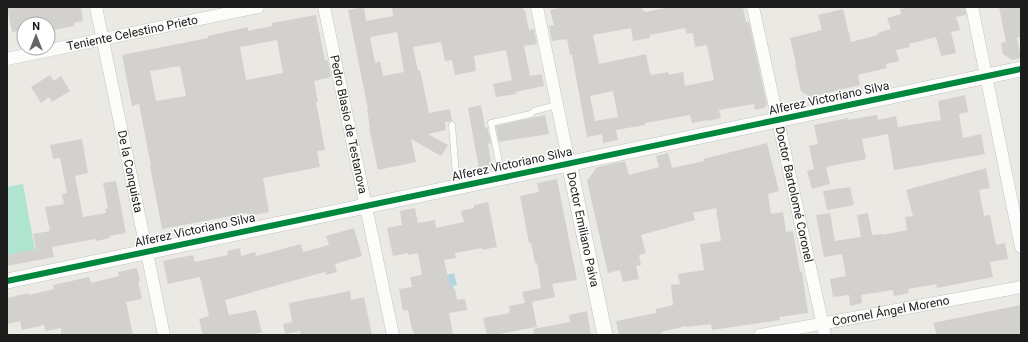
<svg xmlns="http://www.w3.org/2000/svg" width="1028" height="342" viewBox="0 0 1028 342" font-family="Roboto,sans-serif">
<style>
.pitch{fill:#aee4d0}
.water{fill:#b6d5df}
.building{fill:#d3d1cd;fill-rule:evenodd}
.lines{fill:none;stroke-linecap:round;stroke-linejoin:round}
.service-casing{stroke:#c3c2c0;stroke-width:7}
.minor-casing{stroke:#c3c2c0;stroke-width:13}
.tertiary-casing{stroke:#c3c2c0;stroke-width:16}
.service{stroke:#fcfcfb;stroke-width:6}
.minor{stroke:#fcfcfb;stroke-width:12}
.tertiary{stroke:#fcfcfb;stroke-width:15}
.cycleway-casing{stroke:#fff;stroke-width:8}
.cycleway{stroke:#00873e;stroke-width:6}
.labels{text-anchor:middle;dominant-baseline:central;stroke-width:3;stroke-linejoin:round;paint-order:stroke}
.street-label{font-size:12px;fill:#1c1c1c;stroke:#fff}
</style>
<rect width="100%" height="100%" fill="#ebe9e4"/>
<path class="pitch" d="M23 184 36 256 7 261V187Z"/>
<path class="water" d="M454 273 457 285 453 286 454 291 447 293 437 277Z"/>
<g class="building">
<path d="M7 7H81L83 21 74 23V26L53 30 52 24H24V30L12 32Z"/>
<path d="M364 7 366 21 393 16 392 7H521L525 11 529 30 534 29 537 44 524 46 530 76 542 74 544 86 515 92 516 94 496 97 493 84 512 80 506 50 474 56 476 71 455 75 452 60 445 61 441 42 413 47 418 71 420 70 429 113 450 109 452 121 445 122 446 130 428 134 448 145 441 156 411 139 416 162 378 170 369 128H370L367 109H368L348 10ZM397 32 404 72 383 76 380 61 375 63 370 37Z"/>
<path d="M564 7H642V11L645 10V12L671 7H743L746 22H749L767 105 764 108 755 110 754 104 719 110 721 118 709 121 708 120 692 123 690 115 645 123V125L616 130 618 140 603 143 602 134 587 137 572 55H570L567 39 552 41 549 26 554 25 550 10ZM631 28 633 41 650 38V35L685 28 687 34 693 33 695 47 707 45 714 80 685 86 683 72 669 75 668 72 652 75 651 74H650L646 54 599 64 593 35ZM613 91 618 117 595 121 590 96Z"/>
<path d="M910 7H965L966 15 956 17 960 30 951 32 956 53 941 56 936 37 909 44 910 47 896 50 899 61 886 64 887 68 858 75 860 85 810 97 801 91 795 64 796 63 790 38 822 30 818 15 843 9 851 42 878 35 877 33 891 29 887 18 901 14 900 9Z"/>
<path d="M999 7H1021V37H1017L1021 58 1012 60 1003 54 1001 43 1006 42Z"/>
<path d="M316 15 325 61 328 60 331 77 314 81 318 102H316L325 150 317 151 320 167 263 178 269 212 248 216 247 213 162 229 150 166H151L139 104 132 106 122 55 208 38V36L248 27V31L272 26V23ZM277 40 283 73 246 80 240 47ZM180 66 186 96 156 101 150 71Z"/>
<path d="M50 75 54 81 61 76 70 91 52 102 49 97 41 103 31 87Z"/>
<path d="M965 95 968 112 959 114 963 138 981 134 985 154 894 170 888 134 862 139 866 159 826 167 830 184 812 189 807 171 814 169 809 146 818 144 814 125 848 118 847 120 877 115 878 120 896 116 898 127 941 120 938 101Z"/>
<path d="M481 105 485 128 487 127 491 143 488 144 492 166 479 169 468 108Z"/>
<path d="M545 115 549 134 499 142 496 126Z"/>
<path d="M82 139 88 173 75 176 83 217 106 213 105 209 108 208 103 183 116 181 126 233 109 236 110 238 96 241 95 239 52 247 54 257 7 266V255L36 249 33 234 50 231 45 207 64 204 62 194 67 193 60 158 53 159 50 145Z"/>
<path d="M767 143 779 191 768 194 771 214 783 212 786 232 793 231 800 272 802 271 808 313 779 317 780 320 712 330 711 324 686 327V326L661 332 662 335H619L616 321 656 313V309L673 305 671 285 680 284 678 274 704 270 700 244 721 241 716 208 693 213 695 220 641 235 646 253 639 255 641 265 636 266 639 279 623 282 620 270 608 273 587 181 597 167 625 161 629 175 659 167 656 156 668 153 672 168 704 161 703 159Z"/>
<path d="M986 168 990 188 979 190 984 216 990 215 996 245 1005 243 1008 259 990 262 993 277 937 288 936 284 908 289 909 293 894 296 893 290 861 295 862 303 850 306 849 295 833 297 830 279 846 276 842 254 824 257 816 215 830 213 835 241 861 237 857 215 868 213 872 235 882 234V235L907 230 905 217 913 216 906 190Z"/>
<path d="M557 179 577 280 552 284 555 297 532 302 537 327 499 334 500 335H487L483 318 510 313 509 306 525 303 522 292 541 288 537 263H535L531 243H529L520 196 539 192 537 183Z"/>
<path d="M850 187 854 205 827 210 823 191Z"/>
<path d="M488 202 497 247 482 250V248L455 253 456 258 444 260 451 290 455 289 457 300 465 299 467 310 449 313 453 335H414L413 330H412L408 310 403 311 399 289 412 287 410 277 422 275 418 253 408 255V253L393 256 387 228 402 225 400 211 415 208 418 223 435 220 436 228 464 222 461 211 474 208V205Z"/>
<path d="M354 228 362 256 335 264 337 272 326 275 325 272 310 276 225 300 229 315 256 310 262 332 251 335H203L199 319 209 316 200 277 168 284 163 261 193 255 195 262 228 255 227 251 240 248 241 256 255 252 256 256 301 244 303 252 329 245 326 236Z"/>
<path d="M137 268 140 281H138L142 299 126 302 133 335H61V328L46 331 44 325 22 330 20 321 7 324V298L29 293V295L54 289 53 285 89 277 91 283 119 276 118 272Z"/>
<path d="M350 291 351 300 364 297 372 335H301L300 331 285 334 283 324 292 322 289 303Z"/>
<path d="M1021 305V335H937L933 323Z"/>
<path d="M587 311 591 335H534L533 329 570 322 569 315Z"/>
</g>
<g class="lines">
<defs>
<g id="service">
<path d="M452 125 457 187"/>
<path d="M502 177 491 123 531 114 534 111 557 105"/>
</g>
<g id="minor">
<path id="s1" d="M96 7 164 335"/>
<path id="s2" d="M324 7 393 335"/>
<path d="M537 7 569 163"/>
<path id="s3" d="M753 7 825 335"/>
<path d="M972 7 1021 247"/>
<path id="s4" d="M7 59 258 7"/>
<path id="s5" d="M760 335 1021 287"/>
</g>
<g id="tertiary">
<path id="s6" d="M569 163 605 335"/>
<path d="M7 281 1021 69"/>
</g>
</defs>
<use href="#service" class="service-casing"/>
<use href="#minor" class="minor-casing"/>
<use href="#tertiary" class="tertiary-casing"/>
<use href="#service" class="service"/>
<use href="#minor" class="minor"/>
<use href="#tertiary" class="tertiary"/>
<defs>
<path id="cycleway" d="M7 281 1021 69"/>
</defs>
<use href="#cycleway" class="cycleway-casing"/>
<use href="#cycleway" class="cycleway"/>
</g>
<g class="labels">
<g class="street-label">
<text stroke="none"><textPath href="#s4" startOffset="128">Teniente Celestino Prieto</textPath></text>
<text transform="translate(829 98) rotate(-12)">Alferez Victoriano Silva</text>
<text stroke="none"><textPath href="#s2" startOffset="120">Pedro Blasio de Testanova</textPath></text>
<text transform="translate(512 164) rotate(-12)">Alferez Victoriano Silva</text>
<text stroke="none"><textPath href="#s1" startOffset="168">De la Conquista</textPath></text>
<text stroke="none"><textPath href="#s3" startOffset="192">Doctor Bartolomé Coronel</textPath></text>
<text transform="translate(195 230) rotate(-12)">Alferez Victoriano Silva</text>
<text stroke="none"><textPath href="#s6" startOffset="68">Doctor Emiliano Paiva</textPath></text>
<text stroke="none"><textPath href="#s5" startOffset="133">Coronel Ángel Moreno</textPath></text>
</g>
</g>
<rect width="1028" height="342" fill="none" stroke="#1c1c1c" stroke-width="16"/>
<g transform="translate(36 36)"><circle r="19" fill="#ffffff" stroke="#a4a4a4"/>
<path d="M0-3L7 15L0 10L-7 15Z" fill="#646462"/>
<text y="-6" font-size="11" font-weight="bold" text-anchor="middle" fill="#1c1c1c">N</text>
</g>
</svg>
